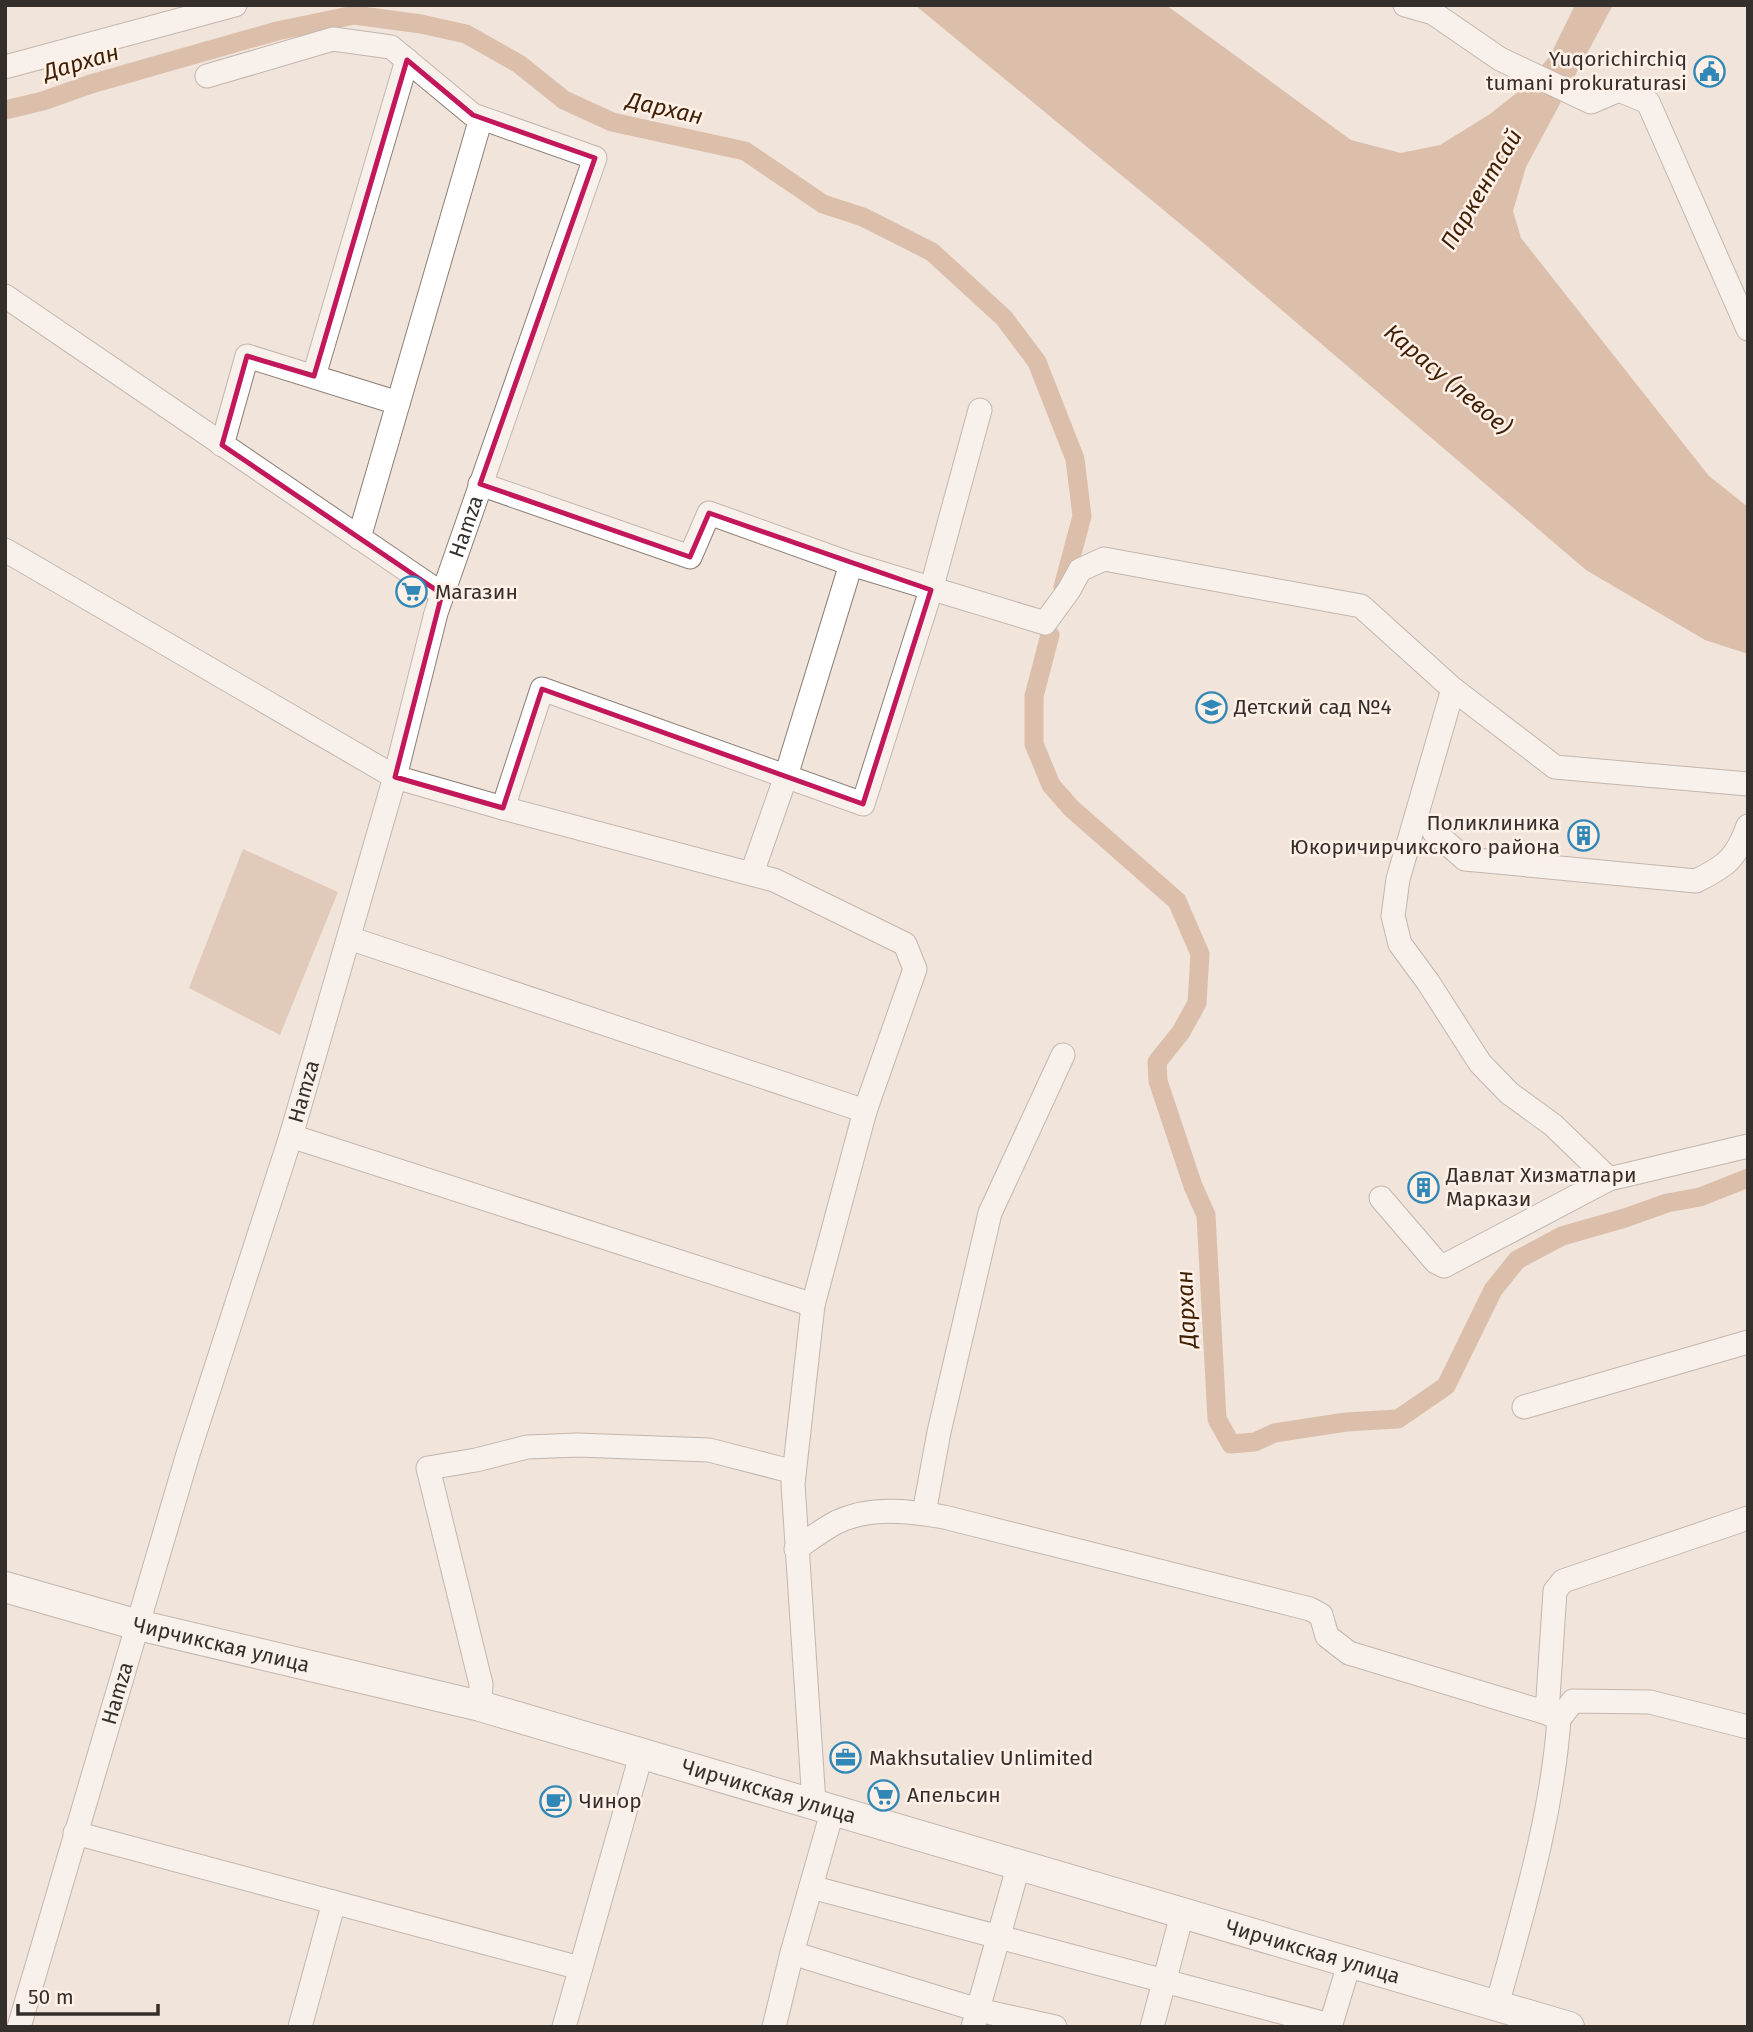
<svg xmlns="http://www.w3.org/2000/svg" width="1753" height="2032" viewBox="0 0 1753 2032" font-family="'Fira Sans',sans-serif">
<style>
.green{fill:#ceab93}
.water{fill:#c19271}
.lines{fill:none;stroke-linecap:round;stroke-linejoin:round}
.canal{stroke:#c19271;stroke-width:19}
.minor-casing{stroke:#8b7f77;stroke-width:25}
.major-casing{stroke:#8b7f77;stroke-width:32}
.minor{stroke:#fff;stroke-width:23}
.major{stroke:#fff;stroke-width:30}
.marked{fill:none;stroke:#c2185b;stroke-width:5;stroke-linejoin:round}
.labels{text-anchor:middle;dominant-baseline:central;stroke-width:5;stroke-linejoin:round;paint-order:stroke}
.poi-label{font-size:21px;fill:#342f2b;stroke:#fff1e8;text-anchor:start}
.street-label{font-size:21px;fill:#342f2b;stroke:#fff1e8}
.water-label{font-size:23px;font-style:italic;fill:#402005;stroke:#fff1e8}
</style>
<rect width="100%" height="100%" fill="#f1e4da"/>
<path class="green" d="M243 849 338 892 280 1035 189 988Z"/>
<path class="water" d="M915 5H1166L1351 140 1401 153 1440 145 1490 114 1523 88 1550 56 1575 5H1613L1526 167 1513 211 1521 238 1709 476 1748 507V654L1705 640 1586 570 1201 241Z"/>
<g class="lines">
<g class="canal">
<path d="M5 110 43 101 91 84 277 31 354 15 421 24 466 34 519 64 564 100 612 122 745 151 823 204 863 217 932 252 1004 318 1037 362 1075 459 1082 516 1063 587"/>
<path d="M1050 635 1034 696V744L1051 785 1071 808 1177 901 1200 954 1197 1003 1181 1032 1157 1062 1158 1081 1193 1186 1206 1215 1217 1419 1231 1444 1255 1442 1274 1433 1346 1422 1398 1419 1446 1386 1493 1290 1517 1260 1562 1236 1625 1218 1667 1203 1700 1197 1748 1178"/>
</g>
<defs>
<g id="minor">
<path d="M1405 5 1433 13 1500 59 1591 102 1619 90 1648 102 1748 329"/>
<path d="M5 67 235 5"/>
<path d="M5 296 442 594"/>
<path d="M314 376 407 60"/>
<path d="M222 445 247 356 398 403"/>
<path d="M480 484 690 557 709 513 851 564"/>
<path d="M359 538 479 125"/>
<path d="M5 550 395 777 503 808 774 880 905 944 915 969 865 1111 813 1305 793 1484 814 1803"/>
<path d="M1453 689 1398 879 1393 916 1400 944 1428 982 1480 1063 1509 1093 1553 1125 1609 1179 1748 1146"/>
<path d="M503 808 542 689 863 804 931 590 980 410"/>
<path d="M1434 832 1465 859 1696 881C1726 866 1736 859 1748 826"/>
<path d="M752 873 786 776 851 564 1045 623 1069 590 1080 570 1104 559 1361 606 1453 689 1555 767 1748 784"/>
<path d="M349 938 865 1111"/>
<path d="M291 1136 813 1305"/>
<path d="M1381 1198 1436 1262 1444 1266 1609 1179"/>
<path d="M1524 1407 1748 1342"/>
<path d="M924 1513 939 1432 990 1213 1063 1055"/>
<path d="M796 1549C809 1540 823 1529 837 1522 871 1506 909 1511 944 1517L1310 1609 1321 1615 1327 1636 1349 1653 1547 1713 1559 1719C1552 1817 1523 1911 1497 2005"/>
<path d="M480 1706 481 1684 428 1468 476 1460 527 1447 578 1445 709 1450 794 1472"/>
<path d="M1547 1713 1555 1591 1563 1581 1748 1518"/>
<path d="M1559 1719 1573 1701 1650 1702 1748 1727"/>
<path d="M75 1833 580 1968"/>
<path d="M811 1887 1330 2025"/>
<path d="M792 1953 978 2010 1055 2027"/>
<path id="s1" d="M19 2027 188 1454 291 1136 395 777 436 613 595 158 473 115 391 47 333 39 207 76"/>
<path d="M300 2027 334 1902"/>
<path d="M564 2027 642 1752"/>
<path d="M774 2027 792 1953 833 1809"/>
<path d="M973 2027 1019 1864"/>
<path d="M1152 2027 1183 1911"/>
<path d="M1330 2027 1350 1961"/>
</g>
<g id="major">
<path id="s2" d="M5 1587 138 1625 480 1706 1569 2027"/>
</g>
</defs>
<use href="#minor" class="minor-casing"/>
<use href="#major" class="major-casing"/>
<use href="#minor" class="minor"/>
<use href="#major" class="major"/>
</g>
<path d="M0 0H1753V2032H0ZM407 60 473 115 595 158 480 484 690 557 709 513 931 590 863 804 542 689 503 808 395 777 442 594 222 445 247 356 314 376Z" fill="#f1e4da" fill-opacity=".55" fill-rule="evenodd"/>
<path class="marked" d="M407 60 473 115 595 158 480 484 690 557 709 513 931 590 863 804 542 689 503 808 395 777 442 594 222 445 247 356 314 376Z"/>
<defs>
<symbol id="civic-ring" viewBox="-11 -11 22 22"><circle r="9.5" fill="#fff1e8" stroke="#3187b6" stroke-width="1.5"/><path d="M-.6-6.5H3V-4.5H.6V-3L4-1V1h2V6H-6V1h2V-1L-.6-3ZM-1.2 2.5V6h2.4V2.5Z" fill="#3187b6"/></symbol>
<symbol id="supermarket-ring" viewBox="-11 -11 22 22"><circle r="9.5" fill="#fff1e8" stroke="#3187b6" stroke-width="1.5"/><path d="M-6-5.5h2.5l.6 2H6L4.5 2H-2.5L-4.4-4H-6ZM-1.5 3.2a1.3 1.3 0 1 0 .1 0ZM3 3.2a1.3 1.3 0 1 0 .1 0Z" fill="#3187b6"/></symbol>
<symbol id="school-ring" viewBox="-11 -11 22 22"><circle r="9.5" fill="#fff1e8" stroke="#3187b6" stroke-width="1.5"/><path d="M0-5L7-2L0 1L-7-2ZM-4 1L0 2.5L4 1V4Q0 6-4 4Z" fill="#3187b6"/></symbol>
<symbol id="building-ring" viewBox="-11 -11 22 22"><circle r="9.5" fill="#fff1e8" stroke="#3187b6" stroke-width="1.5"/><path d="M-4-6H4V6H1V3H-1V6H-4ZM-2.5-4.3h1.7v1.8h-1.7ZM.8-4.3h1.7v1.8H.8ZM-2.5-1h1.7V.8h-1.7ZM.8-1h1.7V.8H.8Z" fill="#3187b6"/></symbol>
<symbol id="office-ring" viewBox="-11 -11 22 22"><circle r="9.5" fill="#fff1e8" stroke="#3187b6" stroke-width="1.5"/><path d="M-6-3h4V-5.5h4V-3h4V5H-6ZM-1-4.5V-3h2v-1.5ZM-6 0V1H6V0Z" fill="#3187b6"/></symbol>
<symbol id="cafe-ring" viewBox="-11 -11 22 22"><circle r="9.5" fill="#fff1e8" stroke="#3187b6" stroke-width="1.5"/><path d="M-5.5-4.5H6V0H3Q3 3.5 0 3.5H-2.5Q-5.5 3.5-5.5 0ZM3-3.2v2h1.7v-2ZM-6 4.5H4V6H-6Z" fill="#3187b6"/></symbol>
</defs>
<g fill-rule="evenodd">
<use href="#civic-ring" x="1692" y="54" width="35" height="35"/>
<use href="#supermarket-ring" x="394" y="574" width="35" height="35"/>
<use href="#school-ring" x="1194" y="690" width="35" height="35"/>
<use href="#building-ring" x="1566" y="818" width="35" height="35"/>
<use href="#building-ring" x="1406" y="1170" width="35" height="35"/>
<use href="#office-ring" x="828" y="1740" width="35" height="35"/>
<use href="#supermarket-ring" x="866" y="1778" width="35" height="35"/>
<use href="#cafe-ring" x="538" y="1784" width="35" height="35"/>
</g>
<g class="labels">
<g class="poi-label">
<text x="1687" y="59" text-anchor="end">Yuqorichirchiq<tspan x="1687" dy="24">tumani prokuraturasi</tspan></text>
<text x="435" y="592">Магазин</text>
<text x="1234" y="707">Детский сад №4</text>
<text x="1560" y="823" text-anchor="end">Поликлиника<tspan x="1560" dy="24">Юкоричирчикского района</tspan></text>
<text x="1446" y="1175">Давлат Хизматлари<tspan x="1446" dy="24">Маркази</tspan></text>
<text x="869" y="1758">Makhsutaliev Unlimited</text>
<text x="907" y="1795">Апельсин</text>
<text x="579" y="1801">Чинор</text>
</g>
<g class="street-label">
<text stroke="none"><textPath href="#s1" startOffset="1566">Hamza</textPath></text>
<text stroke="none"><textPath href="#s1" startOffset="978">Hamza</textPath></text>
<text stroke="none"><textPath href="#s2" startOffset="224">Чирчикская улица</textPath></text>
<text stroke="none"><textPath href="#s1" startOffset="348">Hamza</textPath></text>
<text stroke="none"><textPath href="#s2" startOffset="791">Чирчикская улица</textPath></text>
<text stroke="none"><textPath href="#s2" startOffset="1358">Чирчикская улица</textPath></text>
</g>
<g class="water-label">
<text transform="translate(81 62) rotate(-16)">Дархан</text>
<text transform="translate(665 108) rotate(13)">Дархан</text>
<text transform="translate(1481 189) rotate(-59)">Паркентсай</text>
<text transform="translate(1448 379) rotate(40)">Карасу (левое)</text>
<text transform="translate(1186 1309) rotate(-93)">Дархан</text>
</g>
</g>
<rect width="1753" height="2032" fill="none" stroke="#342f2b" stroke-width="14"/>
<path d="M18 2004v10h140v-10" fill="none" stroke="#342f2b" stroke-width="3.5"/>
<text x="28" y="2004" font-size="21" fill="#342f2b" stroke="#fff1e8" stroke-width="5" paint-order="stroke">50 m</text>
</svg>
